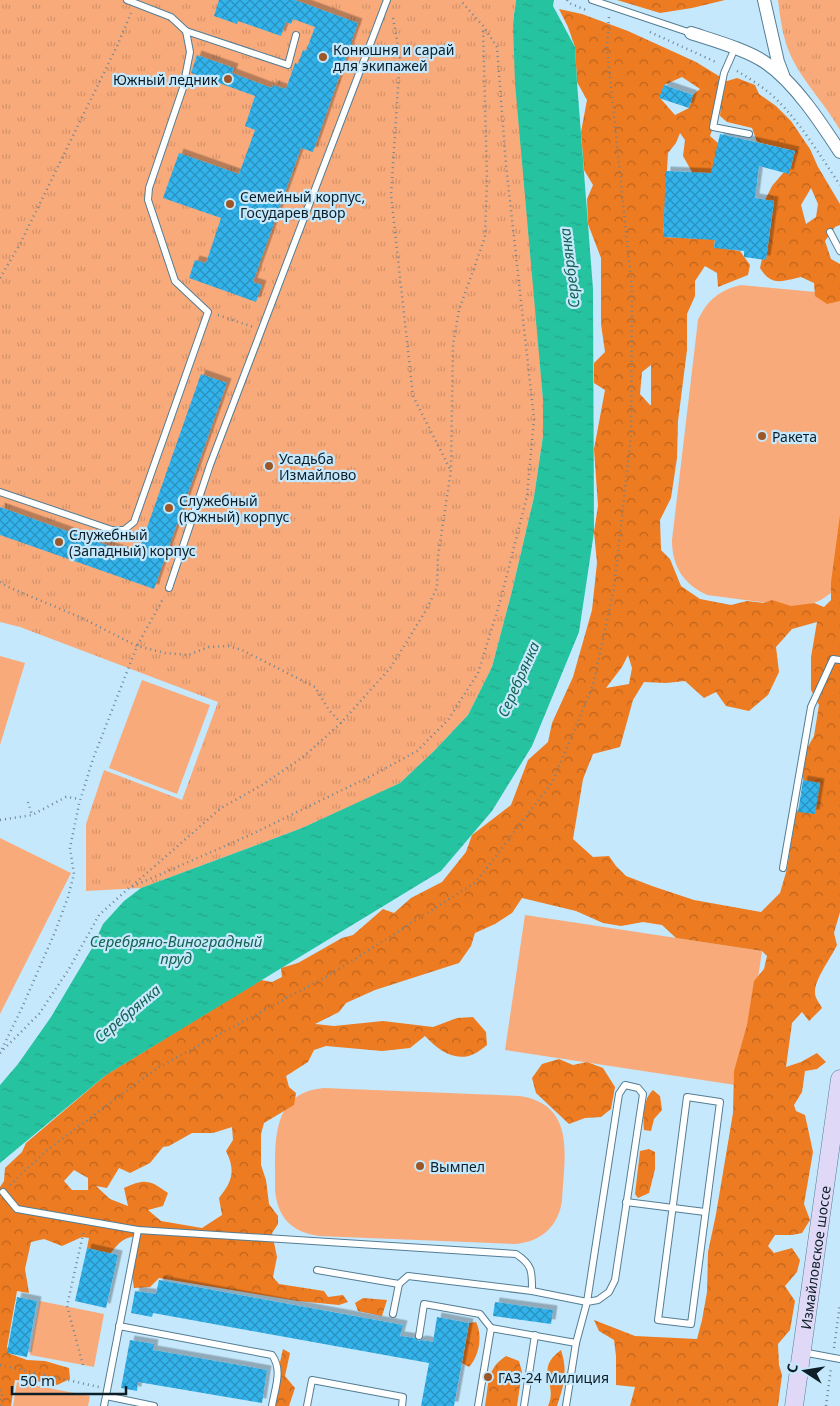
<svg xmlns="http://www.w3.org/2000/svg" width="840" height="1406" viewBox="0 0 840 1406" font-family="'Noto Sans',sans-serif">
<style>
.green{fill:#f9aa7a}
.forest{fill:url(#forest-crowns);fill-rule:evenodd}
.park{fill:url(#park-tufts)}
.water{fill:url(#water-ripples)}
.building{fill:url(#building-cross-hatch);filter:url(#shadow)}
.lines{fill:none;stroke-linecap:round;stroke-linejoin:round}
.lane-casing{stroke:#547d93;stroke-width:8}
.street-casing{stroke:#547d93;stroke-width:14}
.secondary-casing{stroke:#547d93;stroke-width:19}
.path{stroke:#6c8694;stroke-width:2.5;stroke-dasharray:1 4;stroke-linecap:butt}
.lane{stroke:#fff;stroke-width:6}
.street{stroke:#fff;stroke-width:12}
.secondary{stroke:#dfd8f7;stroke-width:18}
.poi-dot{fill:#9b5728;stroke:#c5e8fc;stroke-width:2}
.labels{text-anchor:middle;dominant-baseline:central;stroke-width:4.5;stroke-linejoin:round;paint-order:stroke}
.poi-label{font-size:14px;fill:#0d1e27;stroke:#c5e8fc;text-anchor:start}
.street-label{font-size:14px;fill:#0d1e27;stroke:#c5e8fc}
.water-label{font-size:15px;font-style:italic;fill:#14624f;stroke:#c5e8fc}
</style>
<defs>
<pattern id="forest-crowns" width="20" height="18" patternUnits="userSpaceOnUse" patternTransform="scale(1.25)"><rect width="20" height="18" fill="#ed7b21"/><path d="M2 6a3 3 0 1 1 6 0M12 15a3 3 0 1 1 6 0" fill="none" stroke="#be641d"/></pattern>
<pattern id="park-tufts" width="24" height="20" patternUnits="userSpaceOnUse" patternTransform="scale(1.25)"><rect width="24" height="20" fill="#f9aa7a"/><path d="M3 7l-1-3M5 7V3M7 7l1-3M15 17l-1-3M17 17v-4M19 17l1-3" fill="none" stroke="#d4926a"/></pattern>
<pattern id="water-ripples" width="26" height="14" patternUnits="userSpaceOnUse" patternTransform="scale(1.25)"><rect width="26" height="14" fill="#26c3a0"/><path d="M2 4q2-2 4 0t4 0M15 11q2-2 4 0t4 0" fill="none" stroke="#21a78a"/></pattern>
<pattern id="building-cross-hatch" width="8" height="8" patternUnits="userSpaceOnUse" patternTransform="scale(1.25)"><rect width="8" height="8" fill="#33b3eb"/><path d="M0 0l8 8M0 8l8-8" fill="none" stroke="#2a91be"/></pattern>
<filter id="shadow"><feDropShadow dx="4.5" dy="-4.5" stdDeviation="0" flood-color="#0004"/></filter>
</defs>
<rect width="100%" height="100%" fill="#c5e8fc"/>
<g class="green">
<path d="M741 285 826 293 840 297V583C827 600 812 606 791 606L707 595C683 584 672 566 672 540L698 320C707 300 720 290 741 285Z"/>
<path d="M0 656 25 663 0 745Z"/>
<path d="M142 680 210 705 177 794 109 768Z"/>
<path d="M0 838 71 873 0 1014Z"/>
<path d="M525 915 762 951 742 1086 505 1050Z"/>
<path d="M324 1088 520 1096C577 1105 564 1158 562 1200 559 1226 541 1242 515 1244L319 1236C291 1232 277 1217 275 1189 276 1147 268 1093 324 1088Z"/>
<path d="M40 1301 104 1314 94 1367 30 1355Z"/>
<path d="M17 1382 90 1396 88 1406H13Z"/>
</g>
<g class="forest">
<path d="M617 0H725L692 8 660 13Z"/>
<path d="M559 9 582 14 628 31 696 62 727 81 737 78 755 85 759 94 776 106 791 121 810 149 818 167 840 204V225L835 227 825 241 831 259 840 264V301L827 304 815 296 814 283 801 277C782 281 772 287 760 268L762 259H766L774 201 765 200 772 186 784 172 789 173 795 151 757 142 752 128 727 122 720 116 721 105 710 136 718 143 725 158 714 247 740 251 750 265 748 275 718 287 717 273 705 266 695 281V296L687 314V350L678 421 677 458 671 498 660 520 661 550 670 559 681 586 700 599 731 605 747 601 764 603 772 600 791 606 814 603 824 607 831 600V582L840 515V912L834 933 837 945C831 958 814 980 815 993 815 998 820 1004 822 1008L809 1021 802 1012 792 1023 786 1067 801 1062 817 1053 826 1062 817 1069 805 1071 802 1092 794 1105 796 1111 805 1115 813 1152 804 1204 810 1220 802 1233 792 1235H775L768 1246 774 1253 792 1248 800 1260 797 1272 785 1286 795 1301 790 1330 778 1344 779 1365 782 1375 778 1406H630L635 1387 616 1385V1356L614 1340 599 1331 594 1320 635 1336 697 1339 702 1320 707 1292 708 1252 716 1214 733 1113 734 1071 747 1025 754 981 764 969 767 956 762 951 676 938 662 925 643 922 621 926 603 923 576 911 522 898 512 913 495 924 475 933 471 946 459 963 375 990 346 1003 339 1012 315 1024 334 1026 383 1021 433 1027 457 1018 473 1017 486 1032 487 1045C483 1048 478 1052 474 1054 455 1063 437 1049 425 1036L410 1048 382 1051 326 1046 314 1050 308 1062 286 1076 289 1087 296 1093 294 1105 264 1123 261 1134V1165L266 1180 269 1204 278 1216V1224L272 1233 277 1257 273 1277 279 1284 324 1291 328 1297 343 1295 348 1302 339 1305 298 1301 159 1278 150 1287 134 1288 132 1275 140 1236C125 1236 119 1242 110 1254L87 1248 89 1238 82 1237 62 1246 44 1239 31 1242 25 1269 29 1293 17 1291 7 1347 11 1354 27 1360 45 1361 69 1368 70 1379 57 1385 48 1380 38 1382 15 1380 11 1406H0V1187L4 1181 5 1168 22 1152 26 1143 106 1075 261 980 272 982 282 977 281 968 298 963 342 938 353 935 383 909 394 913 411 898 442 882 466 852 472 835 511 805 528 760 548 742 552 723 573 677 592 610 597 563 594 532 598 506 594 449 605 390 594 383V363L605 352 601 324V258L588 224 587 199 593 185 584 170 581 132 587 100 577 82 575 47 568 27ZM682 77 700 89 693 95 689 108 675 115 660 98 664 85ZM680 133 685 140 683 156 692 172 703 239 663 237 668 153 676 143ZM811 188 818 204 816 217 806 224 801 205ZM651 365V405H650L640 394 642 372ZM817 622 811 657V690L819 705 814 736 805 752 802 775 809 799 796 812 787 869 780 893 761 912 694 900 652 886 626 876 616 866 609 856 593 857 573 839 583 779 593 754 620 747 633 700 644 682 666 683 685 681 704 698 716 692 726 706 749 711 768 695 779 672 776 647 792 629ZM628 655 632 668 629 684 606 688 622 667ZM232 1127 233 1140 226 1151C236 1171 232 1182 219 1198L222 1215 202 1228 161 1221 148 1210 163 1206 168 1193C150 1180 145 1178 124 1188L128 1206 110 1199 96 1186 107 1188 119 1168 130 1173 150 1163 163 1147 169 1146 192 1133H213ZM74 1170 88 1178V1190H72L64 1181Z"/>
<path d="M559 1059 573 1065 587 1062 603 1068 615 1087 611 1109 601 1117 585 1118 569 1124 536 1093 532 1078 542 1064Z"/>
<path d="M653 1090 660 1096 662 1110 654 1119 651 1131 644 1130C643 1117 643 1099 653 1090Z"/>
<path d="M649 1149 655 1152V1169L649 1193 638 1198 635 1194 640 1151Z"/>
<path d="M363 1298 387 1300 382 1316 358 1311 355 1303Z"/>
<path d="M476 1322C483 1336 479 1356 469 1367L462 1363 469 1323Z"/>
<path d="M283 1349 290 1353 285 1376 295 1388 289 1406H270Z"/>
<path d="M561 1350C568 1372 564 1385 557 1406H548C559 1384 533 1370 561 1350Z"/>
<path d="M506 1356 519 1361 522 1372 517 1406H485C489 1384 486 1369 506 1356Z"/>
</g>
<g class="park">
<path d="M0 0H516L513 24 543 400V436L534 497 512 591 492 667 468 715 434 751 400 783 355 804 302 828 141 888 86 891V824L104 770 182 800 218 702 20 627 0 622Z"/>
<path d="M778 0H840V130C825 103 799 78 788 49 782 33 780 16 778 0Z"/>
</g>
<path class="water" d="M516 0H554L553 6 575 47 577 82 593 289 594 532 579 632 532 746 492 811 441 871 106 1075 0 1163V1085L18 1064 51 1017 92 948 103 924 124 901 141 888 302 828 400 783 434 751 468 715 492 667 512 591 534 497 543 436V400L515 83 513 24Z"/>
<g class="building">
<path d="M219 0H295L358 23 313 152 301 148 253 282 262 285 256 302 189 278 195 260 206 263 221 218 163 198 179 153 239 174 255 130 245 126 255 96 191 73 197 55 234 68 232 73 272 88 273 85 286 89 295 63 298 64 303 50 306 51 315 27 293 19 291 24 286 22 281 36 238 21 237 24 214 16Z"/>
<path d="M664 85 693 95 689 108 659 98Z"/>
<path d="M720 134 795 151 789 174 759 166 755 198 774 201 766 260 744 257V251L714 248 715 240 663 237 666 171 711 173Z"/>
<path d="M201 374 227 383 154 589 0 535V507L137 556Z"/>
<path d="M803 780 820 783 815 814 798 812Z"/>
<path d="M87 1248 118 1255 106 1308 75 1301Z"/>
<path d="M159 1280 403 1325 400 1336 415 1338 419 1341 422 1340 433 1342 437 1317 469 1323 454 1406H421L429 1363 153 1313 152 1317 131 1313 135 1291 156 1294Z"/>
<path d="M17 1297 37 1301 27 1357 7 1353Z"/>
<path d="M495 1302 553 1310 551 1324 493 1316Z"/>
<path d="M130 1340 154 1344 153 1350 267 1370 262 1403 138 1382 137 1391 121 1388Z"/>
</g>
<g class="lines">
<defs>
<g id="lane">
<path d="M592 0 691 33"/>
<path d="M186 31 288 65 296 35"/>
<path d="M735 48 724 73 713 127 749 134"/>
<path d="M830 232 840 251"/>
<path d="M0 492 112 530H124L134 522 208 312 175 281 148 200 149 188 183 88 190 52 186 31 171 17 127 0"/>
<path d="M169 588 210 465 387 0"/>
<path d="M783 868 811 707 833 659 840 660"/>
<path d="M687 1097 720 1102 691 1324 658 1320Z"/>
<path d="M3 1192 17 1209 138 1230 516 1254C533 1265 532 1272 532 1291"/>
<path d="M626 1202 705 1212"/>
<path d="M317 1270 399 1284"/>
<path d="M393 1314 399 1284 408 1276 532 1291 587 1302 598 1300 609 1292 615 1280 643 1094 638 1088 625 1085 619 1094 587 1302 576 1343 566 1406"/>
<path d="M119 1326 272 1355C283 1370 275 1388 272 1406"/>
<path d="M419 1336 424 1304 480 1314 491 1328"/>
<path d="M802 1352 840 1359"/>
<path d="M106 1396 154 1406"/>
<path d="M104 1406 138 1230"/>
<path d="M307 1406 312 1380 403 1397 402 1406"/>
<path d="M478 1406 491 1328 576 1343"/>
<path d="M524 1406 535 1335"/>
</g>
<g id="street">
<path d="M764 0 778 62 783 75"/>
<path d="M691 33C712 40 748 50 766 63 795 83 821 123 840 152"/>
</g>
<g id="secondary">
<path id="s1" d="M794 1406 840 1079"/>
</g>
</defs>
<use href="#lane" class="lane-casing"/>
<use href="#street" class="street-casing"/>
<use href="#secondary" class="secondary-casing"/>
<g class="path">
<path d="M567 0 569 3 586 10"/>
<path d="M393 18 400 57 391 195 413 396 450 469"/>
<path d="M650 32 718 63"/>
<path d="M737 71C752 80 768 90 780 103 804 128 821 157 840 185"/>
<path d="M0 278 20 244 118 44 131 13"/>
<path d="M218 315 253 327"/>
<path d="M0 582 6 586 82 618 137 646 165 653 188 655 209 647 228 646 242 650 315 687 329 710 341 723"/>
<path d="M28 802 32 815"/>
<path d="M0 820 32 815 66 797 80 799"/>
<path d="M132 886 221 808 262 785 303 757 341 723 391 667 425 612 437 588 438 556 451 470 453 344 459 310 485 237 487 180 483 27"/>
<path d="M2 1049 21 1010 55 932 68 897 74 874 70 848 79 804 93 759 137 646 164 597"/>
<path d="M0 1053 39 1014 69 969 99 915 129 888 250 835 375 774 417 751 448 720 478 673 500 602 527 496 534 419 506 165 497 47 483 26 460 0"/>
<path d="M10 1185 46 1151 159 1067 331 974 476 882 553 781 593 685 614 588 631 435 632 290 607 48 609 17"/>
<path d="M834 1348 840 1304"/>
<path d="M0 1365 99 1387"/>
<path d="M83 1365 67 1306 84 1230"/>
<path d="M0 1390 2 1395 0 1406"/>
<path d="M826 1406 831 1368"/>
</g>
<use href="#lane" class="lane"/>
<use href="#street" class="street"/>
<use href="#secondary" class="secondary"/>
</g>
<g class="poi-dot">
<circle cx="323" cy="57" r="5"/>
<circle cx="228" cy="79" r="5"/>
<circle cx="230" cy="204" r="5"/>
<circle cx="762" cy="436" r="5"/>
<circle cx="269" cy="466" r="5"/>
<circle cx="169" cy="508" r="5"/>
<circle cx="59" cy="542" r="5"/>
<circle cx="420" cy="1166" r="5"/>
<circle cx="488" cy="1377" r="5"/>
</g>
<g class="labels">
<g class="poi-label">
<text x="333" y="49">Конюшня и сарай<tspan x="333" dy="16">для экипажей</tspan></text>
<text x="218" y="79" text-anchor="end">Южный ледник</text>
<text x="240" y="196">Семейный корпус,<tspan x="240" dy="16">Государев двор</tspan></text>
<text x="772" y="436">Ракета</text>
<text x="279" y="458">Усадьба<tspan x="279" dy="16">Измайлово</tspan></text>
<text x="179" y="500">Служебный<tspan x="179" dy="16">(Южный) корпус</tspan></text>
<text x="69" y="534">Служебный<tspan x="69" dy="16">(Западный) корпус</tspan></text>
<text x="430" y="1166">Вымпел</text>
<text x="498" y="1377">ГАЗ-24 Милиция</text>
</g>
<g class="street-label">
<text stroke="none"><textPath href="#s1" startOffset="150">Измайловское шоссе</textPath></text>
</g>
<g class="water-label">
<text transform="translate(569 268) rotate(-97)">Серебрянка</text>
<text transform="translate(518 679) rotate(-66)">Серебрянка</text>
<text x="176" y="941">Серебряно-Виноградный<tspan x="176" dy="17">пруд</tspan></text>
<text transform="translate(127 1013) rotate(-40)">Серебрянка</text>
</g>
</g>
<g transform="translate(805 1371) rotate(282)" stroke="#c5e8fc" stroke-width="4" paint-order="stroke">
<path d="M0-4L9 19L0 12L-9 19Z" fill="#0d1e27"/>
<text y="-8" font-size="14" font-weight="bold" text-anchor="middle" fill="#0d1e27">С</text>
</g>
<path d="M12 1386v8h114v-8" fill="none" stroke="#0d1e27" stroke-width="2.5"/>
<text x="20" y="1386" font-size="15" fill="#0d1e27" stroke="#c5e8fc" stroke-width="4" paint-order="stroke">50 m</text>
</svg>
